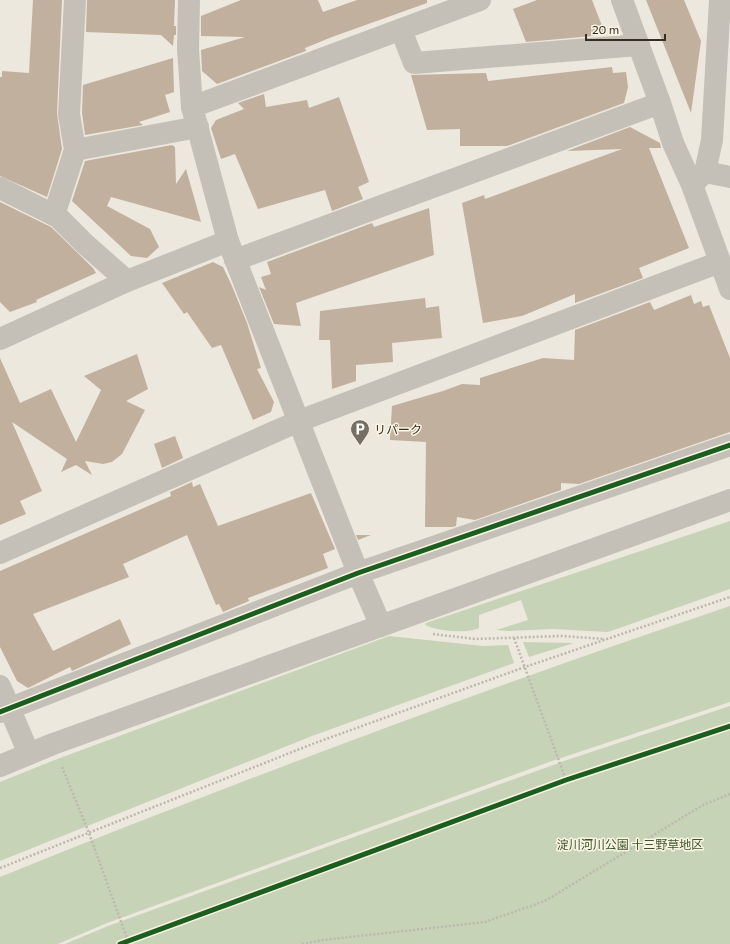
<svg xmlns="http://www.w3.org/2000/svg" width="730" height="944" viewBox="0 0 730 944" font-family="Commissioner,'Noto Sans JP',sans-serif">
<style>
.green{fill:#c7d3b6}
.building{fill:#c1b09e}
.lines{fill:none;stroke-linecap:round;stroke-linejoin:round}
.path{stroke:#bdb8af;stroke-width:2.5;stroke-dasharray:2 2;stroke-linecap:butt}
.minor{stroke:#c4c0b7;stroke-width:22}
.tertiary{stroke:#c4c0b7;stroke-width:22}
.cycleway-casing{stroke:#faf5e3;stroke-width:8}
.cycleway{stroke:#1b5e20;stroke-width:5}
.labels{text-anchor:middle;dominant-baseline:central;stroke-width:3;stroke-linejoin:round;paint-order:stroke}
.poi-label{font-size:12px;fill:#352e25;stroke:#faf5e3;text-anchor:start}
.park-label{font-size:12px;fill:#3a5428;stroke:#faf5e3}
</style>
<rect width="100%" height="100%" fill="#ece8dd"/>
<g class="green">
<path d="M730 521V589L608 632 553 629 508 631 496 630 528 620 521 600 479 615V628C468 634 436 631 425 625L426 623Z"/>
<path d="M730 606V702L552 761 107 923 58 944H0V877C241 780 484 689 730 606Z"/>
<path d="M389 636 483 646 508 645 514 663 312 736 0 861V782L52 761Z"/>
<path d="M523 642 574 643 529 657Z"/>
<path d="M730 706V944H65L108 926 567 760Z"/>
</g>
<g class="building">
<path d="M33 0H62L57 113 62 149 47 197 0 176V77H2V71L29 73Z"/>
<path d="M87 0H175L174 26H176V35H174L173 46 161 35 86 32Z"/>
<path d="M241 0H318L323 12 357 0H427V3L332 37 305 48 306 51 217 84 202 71 201 50 245 37 201 36V16Z"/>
<path d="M537 0H592L604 31 592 36 526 42 513 9Z"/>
<path d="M646 0H684L701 41 691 113Z"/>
<path d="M173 58 174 92 165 95 170 112 139 122 143 125 85 135 82 113 83 85Z"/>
<path d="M612 67 613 73 626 72 628 87 624 103 507 146H460V129L427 130 411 75 486 73 488 81Z"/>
<path d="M264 94 266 107 307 100 309 108 339 97 369 182 358 187 363 199 332 211 325 190 258 209 235 154 221 159 211 128 216 120 244 109 238 103Z"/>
<path d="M630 127 660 143 661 148H649L689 248 639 268 643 278 575 303V294L522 316 483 323 462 203 484 195 485 199 622 149 567 151Z"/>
<path d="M172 145 175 147 176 184 186 169 201 222 111 197 107 206 150 229 159 247 147 258 131 256 72 201 85 161Z"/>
<path d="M0 202 51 227 93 268 96 273 36 300 37 302 10 312 0 302Z"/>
<path d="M429 208 434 255 296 303 301 326 274 324 259 287 266 290 261 277 271 274 267 262 372 223 374 227Z"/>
<path d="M213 262 223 267 232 286 247 323 261 368 257 369 274 402 271 412 253 420 221 345 212 348 187 312 184 314 162 283Z"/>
<path d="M691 295 694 304 701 301 703 307 709 305 730 358V432L579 484 561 483V490L475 520 457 517 456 526 452 527H425L426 442 390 440 392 406 443 391 462 384 480 385V378L543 358 574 360 575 330 650 302 654 310Z"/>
<path d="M425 298 426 308 439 306 442 338 392 343 393 362 356 365V381L332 389 330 340H319L320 311Z"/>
<path d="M137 354 148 389 126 401 145 410 122 454 112 462 103 464 85 461 92 475 76 465 61 472 67 459 12 422 42 491 20 501 26 514 0 525V358L20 403 51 389 76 442 101 390 84 376Z"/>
<path d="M175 436 183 458 162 468 154 444Z"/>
<path d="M192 482 193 487 200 484 218 526 311 493 335 549 323 554 328 568 248 598 249 601 223 612 219 604 216 605 187 535 123 564 129 577 33 614 53 651 120 619 131 644 72 671 70 667 28 688 17 681 0 647V571L171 496 170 492Z"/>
<path d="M356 535H371L358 540Z"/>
</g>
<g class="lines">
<g class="path">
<path d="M433 634 475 639 562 636 605 639"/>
<path d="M514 638 566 780"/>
<path d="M62 767 89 833 128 941"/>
<path d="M0 868 315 743 525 667 730 597"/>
<path d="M302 944 323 940 485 922 545 901 703 805 730 794"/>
</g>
<g class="minor">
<path d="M189 0 188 49 192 107 228 241 358 573 381 626"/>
<path d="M401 30 414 63 639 45"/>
<path d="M192 107 480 0"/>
<path d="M75 150 198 127"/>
<path d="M705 172 712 140 720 0"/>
<path d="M694 183 705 172 730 177"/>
<path d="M0 188 58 217 85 244 127 281"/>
<path d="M54 215 75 150 69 114 75 0"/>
<path d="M0 339 127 281 228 241"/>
<path d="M0 553 299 421 720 262"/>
<path d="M0 686 29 754"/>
<path d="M0 712 358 573 730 445"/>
</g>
<g class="tertiary">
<path d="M622 0 660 103 673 143 692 185 730 289"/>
<path d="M235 260 660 103"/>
<path d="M0 766 53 744 730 500"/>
</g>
<defs>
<g id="cycleway">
<path d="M0 712 358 573 730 445"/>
<path d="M120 944 566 780 730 726"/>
</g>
</defs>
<use href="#cycleway" class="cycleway-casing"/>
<use href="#cycleway" class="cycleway"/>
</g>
<defs>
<symbol id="parking-pin" viewBox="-11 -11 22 30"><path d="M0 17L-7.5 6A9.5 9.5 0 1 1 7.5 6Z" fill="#756f65" stroke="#faf5e3"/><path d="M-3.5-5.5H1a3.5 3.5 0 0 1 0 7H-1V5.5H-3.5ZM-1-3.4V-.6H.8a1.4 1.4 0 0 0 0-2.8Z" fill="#fff"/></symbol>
</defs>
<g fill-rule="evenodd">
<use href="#parking-pin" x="349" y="418" width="22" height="30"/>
</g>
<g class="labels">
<g class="poi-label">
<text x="374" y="429">リパーク</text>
</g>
<g class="park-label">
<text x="630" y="844">淀川河川公園 十三野草地区</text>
</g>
</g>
<path d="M586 34v6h79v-6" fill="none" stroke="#352e25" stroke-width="2"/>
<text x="592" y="34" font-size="12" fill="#352e25" stroke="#faf5e3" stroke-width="3" paint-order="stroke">20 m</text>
</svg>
